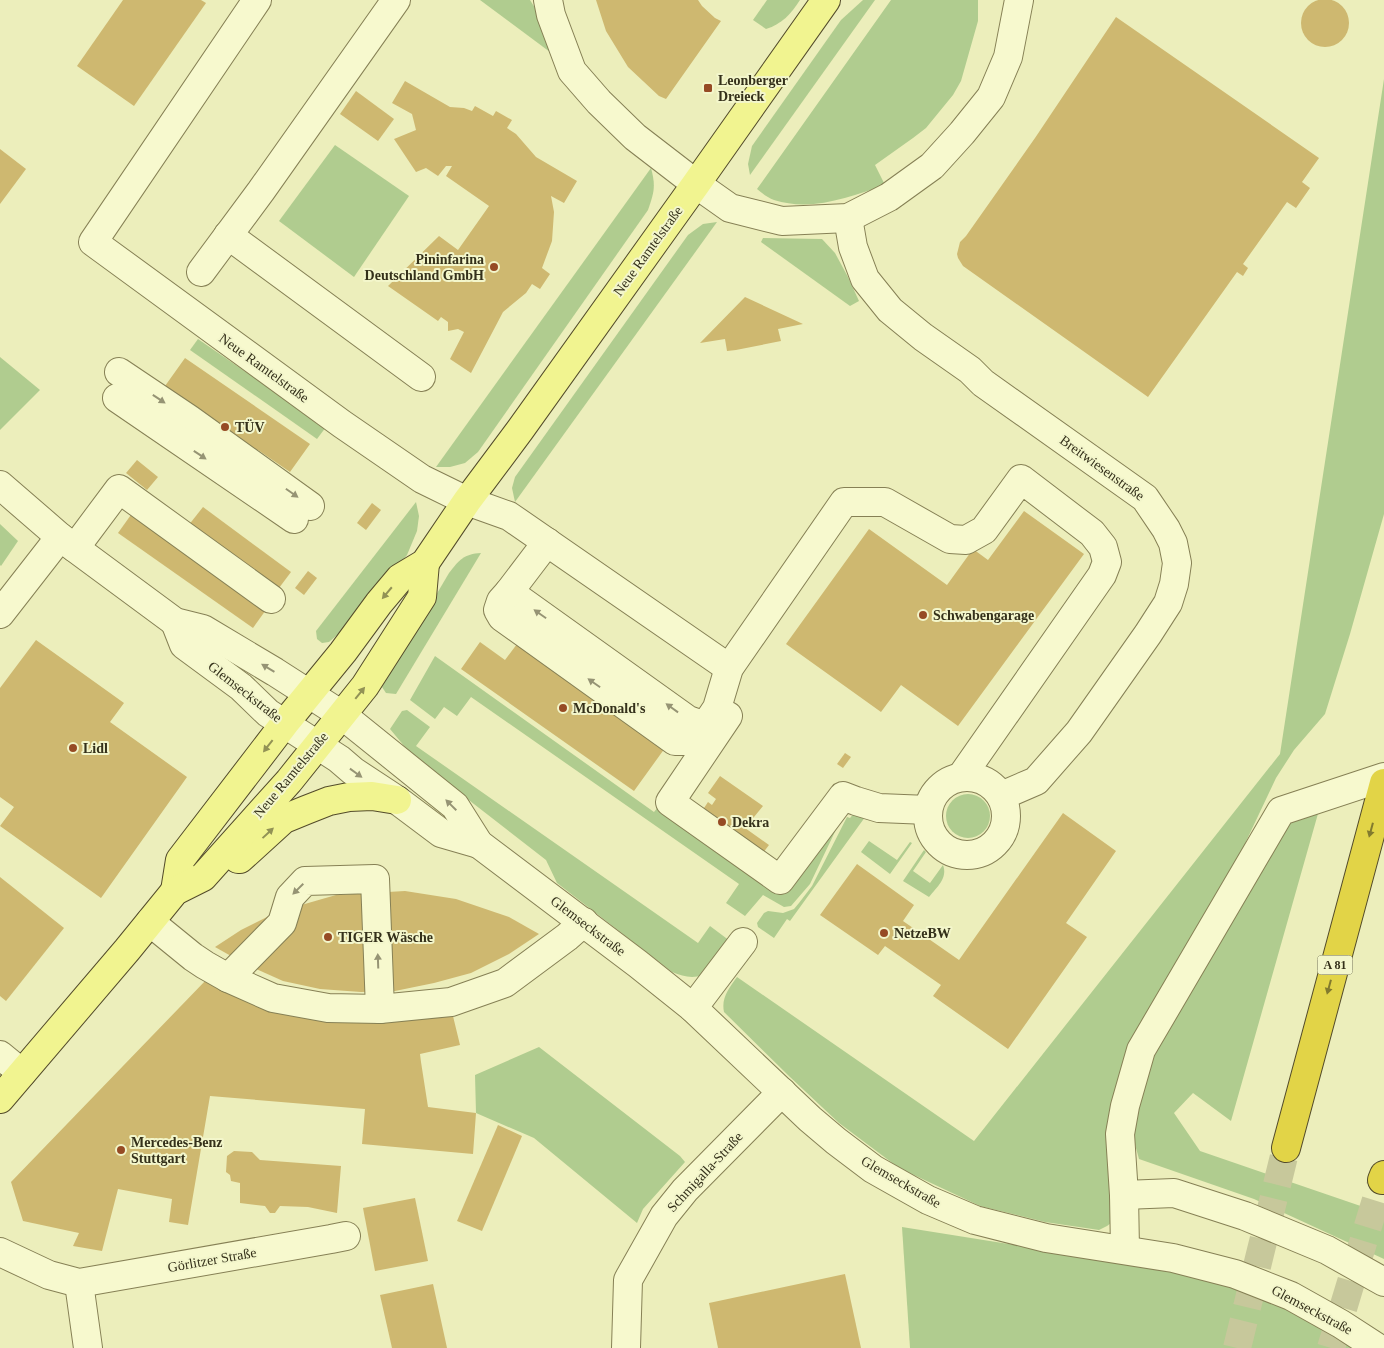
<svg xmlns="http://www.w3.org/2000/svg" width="1384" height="1348" viewBox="0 0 1384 1348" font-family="'Times New Roman',serif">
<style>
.green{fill:#b0cc8f}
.building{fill:#ceb870}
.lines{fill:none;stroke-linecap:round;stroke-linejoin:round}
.highway-tunnel{stroke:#c7c89b;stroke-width:28;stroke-dasharray:28 14;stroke-linecap:butt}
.minor-casing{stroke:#868055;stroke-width:30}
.major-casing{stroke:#534b2a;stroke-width:30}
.highway-casing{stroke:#534b2a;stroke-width:30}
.minor{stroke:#f7f9ce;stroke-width:28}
.major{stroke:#f1f490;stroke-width:28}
.highway{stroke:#e2d447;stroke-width:28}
.oneway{fill:#969474}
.oneway2{fill:#929255}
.oneway3{fill:#827a2e}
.poi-dot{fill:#964b24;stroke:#f3f6cb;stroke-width:2}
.labels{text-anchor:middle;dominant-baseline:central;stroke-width:4;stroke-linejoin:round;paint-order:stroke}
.shield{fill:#f3f6cb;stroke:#6d6b4f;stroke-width:1}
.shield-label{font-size:12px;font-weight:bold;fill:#34301a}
.poi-label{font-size:14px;font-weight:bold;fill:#34301a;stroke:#f3f6cb;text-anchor:start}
.street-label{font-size:14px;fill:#34301a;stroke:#f3f6cb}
</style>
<rect width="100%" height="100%" fill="#eceebb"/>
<g class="green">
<path d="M480 0H530L542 19 550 52Z"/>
<path d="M767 0H800C791 14 782 24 766 29L753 20Z"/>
<path d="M863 0H875L750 175 748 164 752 146 841 20Z"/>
<path d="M891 0H978V21L961 81 953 95 926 128 913 138 875 165 885 185C850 197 811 212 774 200 768 198 762 193 757 189Z"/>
<path d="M1384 79V514L1350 634 1325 714 1294 750 1276 778 1180 981 1281 811 1323 796 1231 1121 1193 1093 1174 1113 1200 1151 1384 1214V1259L1254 1199 1139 1159 1125 1108 1115 1220 1107 1226 1099 1230 1045 1222 980 1206 899 1168 839 1123 790 1077 724 1012C721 998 729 988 737 977L974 1141 1280 754Z"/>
<path d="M335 145 409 196 354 277 279 221Z"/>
<path d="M651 168C656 186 654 193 648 210L478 452 465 463 450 467H436Z"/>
<path d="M717 222 515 502 512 488 515 477 688 235 703 224Z"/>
<path d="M763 238 822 239 835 253 848 277 859 301 850 306 761 242Z"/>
<path d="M198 339 326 427 317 439 190 350Z"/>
<path d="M0 357 40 390 0 430Z"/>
<path d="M416 502 419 516 417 531 407 555 344 629 329 642 322 643 317 639 316 631Z"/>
<path d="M0 524 18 541 1 566 0 565Z"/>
<path d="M481 553 396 694 386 693 382 687 449 573C459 560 464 554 481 553Z"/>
<path d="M435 656 654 812 662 802 788 889 843 815 810 884 791 906 784 907 763 895 745 916 726 903 739 884 471 697 457 716 444 707 435 719 410 700Z"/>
<path d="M407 710 430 727 416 746 698 943 710 926 730 941 703 975C691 979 683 976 672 972L557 883 546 860 434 773 405 747 390 729 402 711Z"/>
<circle cx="968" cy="816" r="22"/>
<path d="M859 807 868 813 790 921 787 919 774 938 758 927 757 923 764 913 768 911 783 913 794 909 799 903 812 886 847 817 850 818Z"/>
<path d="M869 841 897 860 910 842 912 843 890 874 861 852Z"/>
<path d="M924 850 926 852 913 871 930 883 943 865C948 878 937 887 929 897L903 881Z"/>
<path d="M539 1047 680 1156 685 1162 643 1209 637 1223 534 1138 476 1113 475 1075Z"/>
<path d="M902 1227 1179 1271 1277 1298 1355 1348H910Z"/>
</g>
<g class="building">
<circle cx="1325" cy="23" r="24"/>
<path d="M123 0H201L206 3 134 106 77 66Z"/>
<path d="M596 0H698L702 6 715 18 721 21 666 99 659 96 628 67 606 31Z"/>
<path d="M1116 17 1319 158 1302 182 1310 188 1296 208 1287 202 1243 264 1248 268 1243 276 1237 272 1148 397 963 266 958 258 957 254 960 242 966 236 1035 138Z"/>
<path d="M405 81 450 107 464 108 472 111 475 106 493 116 496 111 512 120 507 128 516 134 536 157 577 181 564 203 551 196 554 212 552 241 542 268 550 274 540 289 532 284 526 293 503 312 471 373 450 359 464 332 458 329 448 331V322L441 317 438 321 388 286 439 236 458 250 489 206 446 176 452 166H446L438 176 426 168 416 172 394 139 416 130 412 114 392 103Z"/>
<path d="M356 91 394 119 378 141 340 114Z"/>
<path d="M0 149 26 169 0 204Z"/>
<path d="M745 297 803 324 778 329 781 341 736 350 727 351 725 339 700 343Z"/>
<path d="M185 358 310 444 290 472 258 450 231 487 159 437 186 400 165 386Z"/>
<path d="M137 460 158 477 147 490 126 473Z"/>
<path d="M372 503 381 510 366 530 357 523Z"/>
<path d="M203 507 291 572 276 592 188 526Z"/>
<path d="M1024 511 1084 554 958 726 901 685 881 712 786 644 869 529 947 585 973 549 988 560Z"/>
<path d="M133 512 268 607 253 628 118 533Z"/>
<path d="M308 571 317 578 304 595 295 588Z"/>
<path d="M36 640 124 703 110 722 187 777 101 898 0 826 14 807 0 797V688Z"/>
<path d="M480 642 505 660 517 644 665 748 634 791 461 669Z"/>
<path d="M845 753 851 757 843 768 837 764Z"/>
<path d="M720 776 763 806 745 828 769 845 753 866 696 820 708 802 712 805 716 799 708 793Z"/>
<path d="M1063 813 1116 851 1066 923 1087 937 1008 1049 933 996 941 985 885 946 878 955 820 915 857 864 914 905 903 921 959 960Z"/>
<path d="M0 877 64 928 6 1001 0 996Z"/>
<path d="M405 891 456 899 509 917 539 934 509 954 471 973 434 983 395 991 361 992 320 989 283 981 247 965 215 947 241 930 277 912 336 895Z"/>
<path d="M207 979 452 1012 460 1045 420 1054 421 1062 428 1107 476 1113 473 1154 362 1144 365 1109 210 1096 188 1225 169 1222 172 1199 118 1189 102 1251 73 1246 79 1233 23 1221 11 1182Z"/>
<path d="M498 1125 522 1136 482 1231 457 1221Z"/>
<path d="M234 1151 252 1152 260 1160 341 1166 337 1213 308 1207 280 1206 275 1213H270L265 1206 240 1203V1183L231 1181 230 1175 226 1172 227 1156Z"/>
<path d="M415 1198 428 1261 375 1271 363 1208Z"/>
<path d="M845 1274 861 1348H718L709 1303Z"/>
<path d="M433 1284 447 1348H392L380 1295Z"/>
</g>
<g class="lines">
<g class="highway-tunnel">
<path d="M1237 1348 1286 1148"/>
<path d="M1331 1348 1382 1180"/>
</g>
<defs>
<g id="minor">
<path d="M257 0 93 242 342 424 422 479 467 501 509 516 729 668"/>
<path d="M548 0 551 15 572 71 599 102 635 137 696 184 730 208 782 221 848 218 889 197 932 166 962 133 991 97 1008 57 1019 0"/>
<path d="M848 218 853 247 865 279 890 310 923 337 970 370 983 383 1145 498 1166 529 1173 543 1177 563 1174 584 1168 603 1148 634 1079 732 1036 781 1001 796"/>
<path d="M228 235 421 377"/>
<path d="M201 272 261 191 396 0"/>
<path d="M119 372 189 419 310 506"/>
<path d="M117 398 294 519"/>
<path d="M0 485 60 537 175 622 203 629 275 672 342 715 455 806 479 844 638 964 693 1008 810 1119 836 1141 873 1169 928 1200 975 1220 1046 1238 1173 1258 1235 1274 1291 1296 1341 1324 1378 1348"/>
<path d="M547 542 509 592 688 720 705 726 717 708 729 668 844 502H885L950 539 966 540 984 530 1021 479 1092 533 1103 547 1107 562 1102 575 961 777"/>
<path d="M75 548 119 489 271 599"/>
<path d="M509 592 501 601 498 610 502 617 675 741H691L705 726"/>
<path d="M0 614 60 537"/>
<path d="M175 622 184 645 241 687 268 713 339 759 353 771 397 800 441 833 479 844"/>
<path d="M726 715 728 716 670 802 780 880 843 796 856 801 879 808 928 810"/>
<circle cx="967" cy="816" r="39"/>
<path d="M150 922 193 957 205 965 228 978 273 998 328 1008 380 1009 451 1002 505 983 567 937 584 922"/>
<path d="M228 978 282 923 290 897 305 881 375 879 380 1009"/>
<path d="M693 1008 743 942"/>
<path d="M0 1055 22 1073"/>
<path d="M1124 1195 1174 1193 1245 1216 1327 1250 1384 1282"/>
<path d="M1125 1249 1124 1195 1120 1134 1125 1106 1141 1050 1281 811 1384 777"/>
<path d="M0 1252 49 1275 79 1283 331 1239 346 1236"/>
<path d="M79 1283 88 1348"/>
<path d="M626 1348 628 1280 664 1216 685 1190 782 1092"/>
</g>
<g id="major">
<path d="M238 859H240L284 819 306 810 329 801 349 797 372 796 397 800"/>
<path d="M175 891 180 860 285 723 343 652 379 603 400 578 425 563 467 501 520 430 696 184 826 0"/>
<path d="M0 1099 127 950 175 891 203 877 289 781 365 686 422 597 425 563"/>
</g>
<g id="highway">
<path d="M1286 1148 1384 783"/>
<path d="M1382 1180 1384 1175"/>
</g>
</defs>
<use href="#minor" class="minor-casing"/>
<use href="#major" class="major-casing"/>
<use href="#highway" class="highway-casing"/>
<use href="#minor" class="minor"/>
<use href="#major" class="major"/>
<use href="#highway" class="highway"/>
</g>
<defs><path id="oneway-solid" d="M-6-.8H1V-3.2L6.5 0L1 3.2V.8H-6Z" transform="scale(1.25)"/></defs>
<g class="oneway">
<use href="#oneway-solid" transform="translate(159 399) rotate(34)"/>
<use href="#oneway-solid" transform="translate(200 455) rotate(34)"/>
<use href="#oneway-solid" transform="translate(292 493) rotate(35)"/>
<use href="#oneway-solid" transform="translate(540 614) rotate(-145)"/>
<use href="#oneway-solid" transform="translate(268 668) rotate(-149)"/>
<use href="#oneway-solid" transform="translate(594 683) rotate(-145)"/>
<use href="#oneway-solid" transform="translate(672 708) rotate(-144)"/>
<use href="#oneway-solid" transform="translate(356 773) rotate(36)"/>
<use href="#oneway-solid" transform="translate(451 805) rotate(-135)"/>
<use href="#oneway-solid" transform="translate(298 889) rotate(135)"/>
<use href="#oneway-solid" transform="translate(378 961) rotate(-92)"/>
</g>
<g class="oneway2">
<use href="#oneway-solid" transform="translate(387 593) rotate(130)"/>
<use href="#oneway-solid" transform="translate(360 693) rotate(-51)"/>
<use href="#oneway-solid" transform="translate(268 746) rotate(128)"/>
<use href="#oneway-solid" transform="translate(268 833) rotate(-43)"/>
</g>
<g class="oneway3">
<use href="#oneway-solid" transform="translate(1371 830) rotate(105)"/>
<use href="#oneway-solid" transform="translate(1329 987) rotate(105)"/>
</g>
<g class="poi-dot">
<rect x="703" y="83" width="10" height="10" rx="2.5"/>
<circle cx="494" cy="267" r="5"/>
<circle cx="225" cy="427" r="5"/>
<circle cx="923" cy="615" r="5"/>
<circle cx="563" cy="708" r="5"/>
<circle cx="73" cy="748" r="5"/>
<circle cx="722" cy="822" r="5"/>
<circle cx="884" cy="933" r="5"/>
<circle cx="328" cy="937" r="5"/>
<circle cx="121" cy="1150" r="5"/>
</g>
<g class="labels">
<rect class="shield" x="1317.5" y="955.5" width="35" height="19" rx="4"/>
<g class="shield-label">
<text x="1335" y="965">A 81</text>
</g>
<g class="poi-label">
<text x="718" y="80">Leonberger<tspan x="718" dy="16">Dreieck</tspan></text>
<text x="484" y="259" text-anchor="end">Pininfarina<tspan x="484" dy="16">Deutschland GmbH</tspan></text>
<text x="235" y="427">TÜV</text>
<text x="933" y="615">Schwabengarage</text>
<text x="573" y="708">McDonald's</text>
<text x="83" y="748">Lidl</text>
<text x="732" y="822">Dekra</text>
<text x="894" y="933">NetzeBW</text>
<text x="338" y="937">TIGER Wäsche</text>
<text x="131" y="1142">Mercedes-Benz<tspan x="131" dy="16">Stuttgart</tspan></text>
</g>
<g class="street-label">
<text transform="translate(648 251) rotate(-54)">Neue Ramtelstraße</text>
<text transform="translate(264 368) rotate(36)">Neue Ramtelstraße</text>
<text transform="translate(1102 468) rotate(36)">Breitwiesenstraße</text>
<text transform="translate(245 692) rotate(38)">Glemseckstraße</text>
<text transform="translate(291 775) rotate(-50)">Neue Ramtelstraße</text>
<text transform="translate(588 926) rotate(37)">Glemseckstraße</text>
<text transform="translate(705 1172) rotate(-47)">Schmigalla-Straße</text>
<text transform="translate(901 1182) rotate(30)">Glemseckstraße</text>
<text transform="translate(212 1260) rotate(-10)">Görlitzer Straße</text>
<text transform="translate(1312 1310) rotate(28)">Glemseckstraße</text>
</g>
</g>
</svg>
